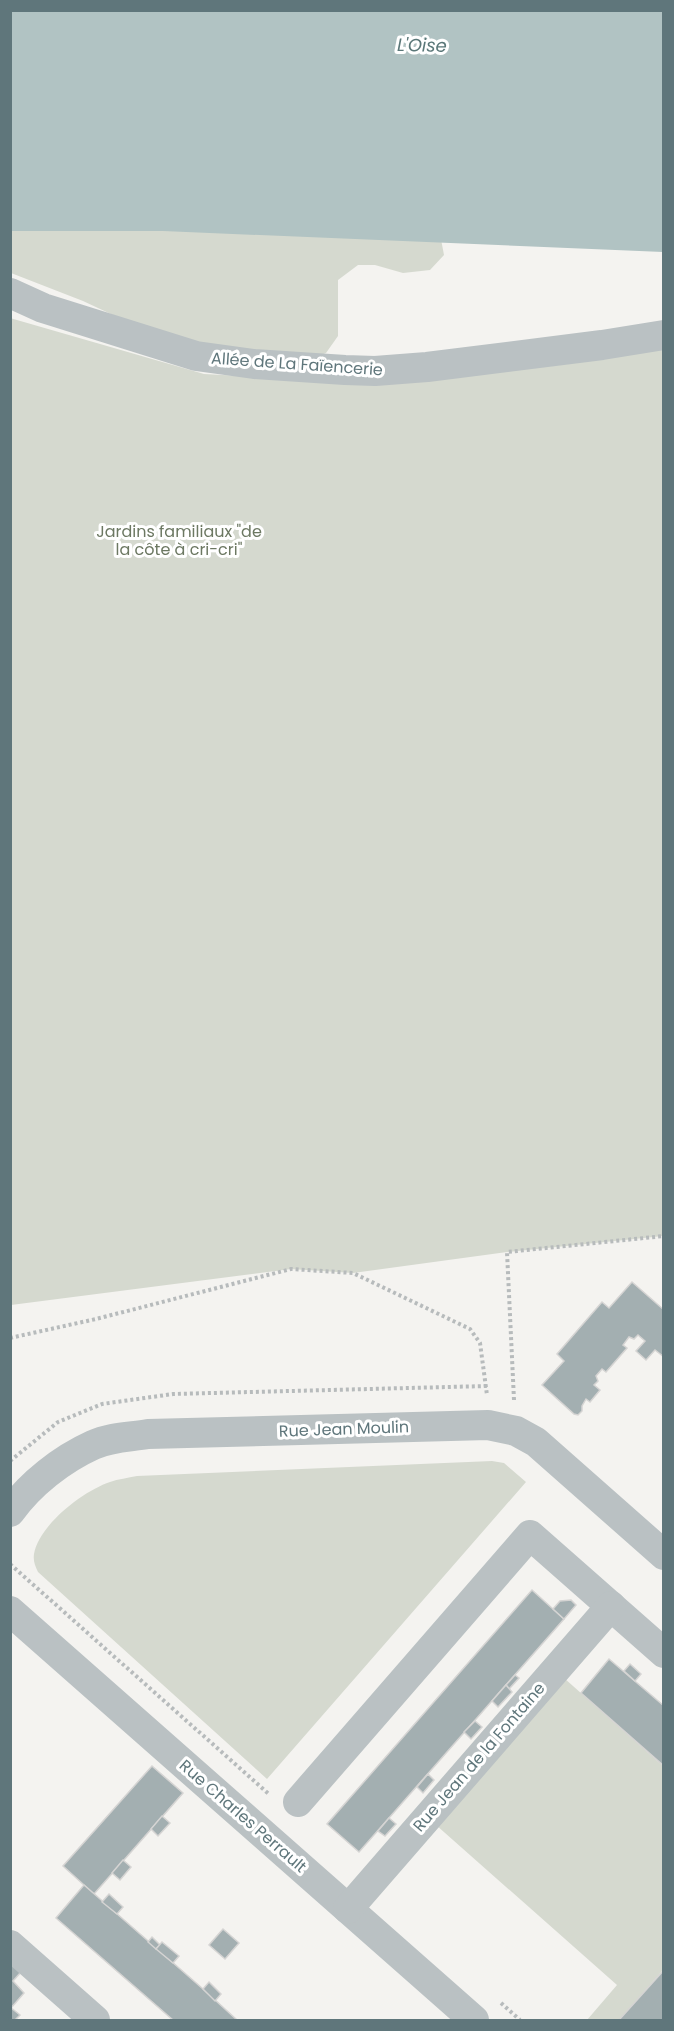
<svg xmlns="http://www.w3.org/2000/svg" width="674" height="2031" viewBox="0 0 674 2031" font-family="Poppins,sans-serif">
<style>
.green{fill:#d5d9cf}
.water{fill:#b1c3c3}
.building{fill:#a3afb1;stroke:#d5d4d3;stroke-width:1.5}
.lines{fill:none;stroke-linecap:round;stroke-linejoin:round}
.path{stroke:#b7bbbc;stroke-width:4;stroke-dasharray:3 3;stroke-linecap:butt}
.minor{stroke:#bac1c3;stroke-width:30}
.labels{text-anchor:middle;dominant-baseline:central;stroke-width:6;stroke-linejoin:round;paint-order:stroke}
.street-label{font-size:16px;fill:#5f767b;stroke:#fff}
.park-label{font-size:16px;fill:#6c7862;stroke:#fff}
.water-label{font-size:18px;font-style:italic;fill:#5a7778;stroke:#fff}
</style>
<rect width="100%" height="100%" fill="#f4f3f0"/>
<g class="green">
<path d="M11 213 440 234 444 255 430 270 403 273 375 265H358L338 280V336L326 353 292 366 254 364 113 315 83 301 11 273Z"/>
<path d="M10 318 204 374 373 383 663 345V1236L507 1252 353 1273 291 1269 11 1305Z"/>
<path d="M492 1461 504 1463 526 1482 267 1779 38 1572C35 1566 33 1561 34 1554 39 1525 83 1491 110 1482 118 1479 128 1478 137 1476Z"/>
<path d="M555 1670 663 1766V1970L619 2020H587L617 1985 427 1817Z"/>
</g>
<path class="water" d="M10 11H663V252L163 231H11Z"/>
<g class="building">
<path d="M632 1282 664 1310V1357L655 1350 646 1360 636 1351 645 1341 638 1335 634 1339 629 1337 623 1345 627 1348 606 1372 602 1369 596 1376 598 1381 594 1385 600 1390 590 1402 586 1399 582 1406V1411L578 1415 574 1414 542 1385 564 1361 557 1354 602 1302 609 1308Z"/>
<path d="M532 1590 564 1619 359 1852 327 1824Z"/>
<path d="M571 1600 576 1605 564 1619 553 1609 560 1601Z"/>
<path d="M609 1659 664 1706V1766L581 1693Z"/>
<path d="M630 1664 641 1674 635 1681 624 1671Z"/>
<path d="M515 1675 519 1678 509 1689 506 1685Z"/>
<path d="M506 1685 512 1692 498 1707 492 1701Z"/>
<path d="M475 1721 482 1727 471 1739 464 1732Z"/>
<path d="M152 1766 183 1793 94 1894 63 1866Z"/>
<path d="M428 1774 434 1780 423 1793 417 1787Z"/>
<path d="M162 1816 170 1823 158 1836 151 1829Z"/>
<path d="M389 1818 396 1824 385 1836 378 1831Z"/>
<path d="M123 1860 131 1867 120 1880 112 1873Z"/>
<path d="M84 1885 203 1989 237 2020H173L56 1918Z"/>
<path d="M109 1894 123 1907 117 1914 102 1902Z"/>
<path d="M223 1929 239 1943 225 1959 209 1945Z"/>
<path d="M152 1937 160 1945 156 1949 148 1942Z"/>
<path d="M162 1942 179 1956 173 1963 156 1949Z"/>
<path d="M10 1963 21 1972 13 1981 24 1993 11 2008Z"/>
<path d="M664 1970V2020H619Z"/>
<path d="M209 1982 221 1994 215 2001 203 1989Z"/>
<path d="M10 2007 20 2015 15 2020H10Z"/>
</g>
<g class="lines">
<g class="path">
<path d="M10 1338 96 1319 291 1269 353 1273 470 1329 480 1343 487 1395"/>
<path d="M514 1400 507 1252 664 1236"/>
<path d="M10 1461 58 1422 102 1404 173 1394 487 1386"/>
<path d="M10 1564 270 1795"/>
<path d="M501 2003 520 2020"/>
</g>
<g class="minor">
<path d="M10 293 43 308 196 356 254 364 345 370 375 371 427 367 602 345 664 335"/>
<path d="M10 1512C30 1484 62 1459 93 1445 110 1437 130 1437 148 1434L488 1425 516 1431 536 1442 664 1555"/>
<path d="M10 1611 474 2020"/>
<path d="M298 1802 530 1535 664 1653"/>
<path d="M348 1909 611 1606"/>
<path d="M10 1945 95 2020"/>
</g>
</g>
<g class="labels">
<g class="street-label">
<text transform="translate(297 364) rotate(4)">Allée de La Faïencerie</text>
<text transform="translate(344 1429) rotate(-2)">Rue Jean Moulin</text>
<text transform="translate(479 1757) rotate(-49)">Rue Jean de la Fontaine</text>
<text transform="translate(243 1816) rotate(41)">Rue Charles Perrault</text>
</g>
<g class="park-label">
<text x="179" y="531">Jardins familiaux "de<tspan x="179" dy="18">la côte à cri-cri"</tspan></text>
</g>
<g class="water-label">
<text transform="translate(422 45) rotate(1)">L'Oise</text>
</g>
</g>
<rect width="674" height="2031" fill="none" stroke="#5f767b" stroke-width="24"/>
</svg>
